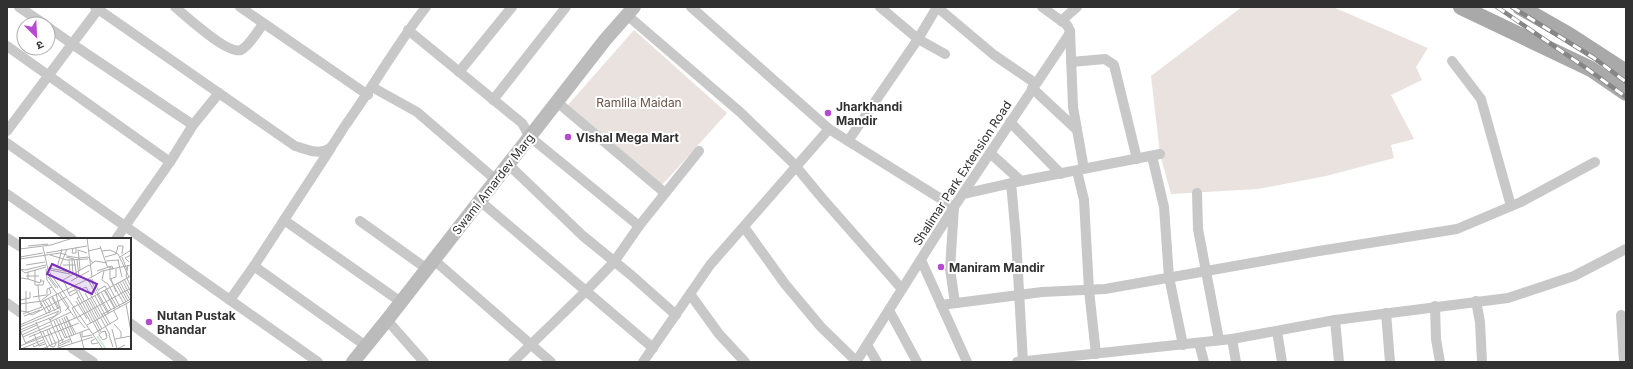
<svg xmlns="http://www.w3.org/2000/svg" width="1633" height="369" viewBox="0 0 1633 369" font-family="Inter,'Noto Sans Devanagari',sans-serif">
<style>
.green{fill:#e9e2de}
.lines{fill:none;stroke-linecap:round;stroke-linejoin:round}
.street{stroke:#c8c8c8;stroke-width:10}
.secondary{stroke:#bbb;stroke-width:14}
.primary{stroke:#a9a9a9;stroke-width:16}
.rail-casing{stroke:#868686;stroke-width:4.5}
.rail{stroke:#fff;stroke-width:3;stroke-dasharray:9;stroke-linecap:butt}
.poi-dot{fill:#b748d3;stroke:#fff;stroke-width:1.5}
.labels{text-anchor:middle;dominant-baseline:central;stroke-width:4;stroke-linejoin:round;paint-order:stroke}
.park-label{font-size:12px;fill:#695243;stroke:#fff}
.poi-label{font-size:12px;font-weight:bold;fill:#313131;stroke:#fff;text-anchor:start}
.street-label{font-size:12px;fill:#313131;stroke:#fff}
.inset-river{fill:none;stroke:#cfead6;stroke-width:2}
.inset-road{fill:none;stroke:#adadad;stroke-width:1}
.view{fill:#7b2cbf;fill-opacity:0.15;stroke:#7b2cbf;stroke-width:2}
.inset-edge{fill:none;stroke:#313131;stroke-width:2}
</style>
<rect width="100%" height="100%" fill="#fff"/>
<g class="green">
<path d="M1242 7H1333L1428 48 1416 67 1422 80 1391 95 1414 139 1391 145 1394 158 1326 176 1258 189 1171 194 1160 154 1151 76Z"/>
<path d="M634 30 727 113 662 185 568 105Z"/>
</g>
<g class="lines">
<g class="street">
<path d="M19 7 44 24"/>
<path d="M95 7 295 146C306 149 319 156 330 148 333 146 343 128 347 123 374 85 397 44 426 7"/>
<path d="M175 7C186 16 228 55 241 50 248 47 258 31 263 24"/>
<path d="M240 7 368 95"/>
<path d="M691 7 829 129 954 207 950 269 955 303"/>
<path d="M880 7 918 39 945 54"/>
<path d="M937 7 994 55 1035 83"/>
<path d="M627 15 740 112 793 163 822 198 902 289"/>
<path d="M1061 21 1077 7"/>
<path d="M48 27 72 44 100 7"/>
<path d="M408 30 522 123 530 137 639 226"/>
<path d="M1070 31 1073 107 1084 169"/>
<path d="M7 46 170 162"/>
<path d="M1452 61 1481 99 1511 206"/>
<path d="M1071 62 1105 59 1114 65 1137 159"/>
<path d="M459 72 512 7"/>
<path d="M372 87 417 112 496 180"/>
<path d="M1032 88 1076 129"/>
<path d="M493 100 566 7"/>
<path d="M557 102 665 193"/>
<path d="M1010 122 1061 174"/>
<path d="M7 131 72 44 193 125"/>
<path d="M848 141 918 39 937 7"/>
<path d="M7 143 318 362"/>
<path d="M990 153 1021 181"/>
<path d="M1152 156 1164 207 1169 277 1183 345"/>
<path d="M508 164 583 236 631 275 676 315"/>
<path d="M1077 171 1084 200 1089 290 1096 354"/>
<path d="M1011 183 1016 238 1023 362"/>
<path d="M1197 193 1198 229 1219 340"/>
<path d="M7 194 72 239"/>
<path d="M963 194 1021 181 1160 154"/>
<path d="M480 201 653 348"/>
<path d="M284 220 401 302"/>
<path d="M360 221 427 269"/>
<path d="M744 227 785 284 821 327 856 361"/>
<path d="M7 238 21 247"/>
<path d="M116 239 170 162 193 125 219 93"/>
<path d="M434 260 551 362"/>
<path d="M921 260 967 362"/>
<path d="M254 266 331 148"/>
<path d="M690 294 719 334 745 362"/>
<path d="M230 300 254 266 366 346"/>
<path d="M1476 301 1480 322 1482 362"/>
<path d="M7 303 21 313"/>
<path d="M941 305 1042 292 1105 289 1319 251 1457 229 1521 202 1595 162"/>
<path d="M1435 306 1436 339 1440 362"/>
<path d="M889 310 917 362"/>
<path d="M1386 313 1390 362"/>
<path d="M1621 315 1624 362"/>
<path d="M387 320 424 362"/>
<path d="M1335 320 1339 362"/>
<path d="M130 323 183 362"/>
<path d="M1277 331 1282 362"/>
<path d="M1232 339 1236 362"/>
<path d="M1199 343 1204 362"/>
<path d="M867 345 877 362"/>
<path d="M72 348 93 362"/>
<path d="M513 362 586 291 614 262 639 226 699 151"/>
<path d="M643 362 710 265 829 129"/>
<path d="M856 362 954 207 1068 36 1070 31 1067 25 1042 7"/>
<path d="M1017 362 1232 339 1335 320 1508 298 1574 276 1626 249"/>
</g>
<path class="secondary" d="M353 362 387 320 605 40 634 7"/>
<g class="primary">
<path d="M1461 7 1591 69 1626 93"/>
<path d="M1520 7 1569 35 1626 72"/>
</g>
<defs>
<g id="rail">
<path d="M1497 7 1586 68 1626 97"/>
<path d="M1512 7 1594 58 1626 82"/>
</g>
</defs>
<use href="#rail" class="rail-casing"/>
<use href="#rail" class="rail"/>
</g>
<g class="poi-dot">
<circle cx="828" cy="113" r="4"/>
<circle cx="568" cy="137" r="4"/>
<circle cx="941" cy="267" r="4"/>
<circle cx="149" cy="322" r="4"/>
</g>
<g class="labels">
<g class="park-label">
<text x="639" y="102">Ramlila Maidan</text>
</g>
<g class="poi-label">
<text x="836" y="106">Jharkhandi<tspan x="836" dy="14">Mandir</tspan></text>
<text x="576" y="137">VIshal Mega Mart</text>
<text x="949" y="267">Maniram Mandir</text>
<text x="157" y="315">Nutan Pustak<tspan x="157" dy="14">Bhandar</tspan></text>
</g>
<g class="street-label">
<text transform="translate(962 173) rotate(-57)">Shalimar Park Extension Road</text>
<text transform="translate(493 184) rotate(-52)">Swami Amardev Marg</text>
</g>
</g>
<g transform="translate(20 238)">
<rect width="111" height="111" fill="#fff"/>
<path class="inset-river" d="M77 98 86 111"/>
<path class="inset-road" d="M8 8 28 6M80 8 87 28 93 31M23 9 28 32 83 111M53 10 52 15H56V9M0 11 31 7 53 0M68 13 81 10M82 13 90 12 98 16 109 39M26 15 67 8M67 15 58 12 59 20 68 19 73 25M30 17 47 22 68 21M47 18 59 20 60 32M0 19 23 15M46 19 54 21 57 40M85 19 96 16 98 8H103L102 16M100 19 111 12M102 19 107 32M0 21 40 15 47 17M49 22 50 35M52 22 53 36M57 22 59 38M98 22 102 39M86 23 99 22M109 24 105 20 111 17M6 27 25 24M43 27H56M108 27 106 38 111 49M69 28 75 23 87 25M28 30 50 34M37 30 42 11M90 30V41L104 66M0 31 5 35 26 29M0 31 5 32 26 27M26 31 27 42 37 56M39 31 47 11M15 32V47H18L19 61 27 76M30 32 50 36M77 33 92 28 93 31M84 33 82 42 88 46 100 69M6 38H19M29 38 38 50M28 39 36 50M72 39 82 33 111 27M1 40 8 41V34M8 41 20 45 21 41M70 41 89 75M72 41 79 53M90 41 96 39V31M91 41 96 54M104 41 111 54M68 42 76 56M102 42 111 59M51 43 69 33M100 44 110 62M98 45 108 63M96 46 106 64M18 47H23L24 43H20M54 49 79 95M47 52 50 58 57 54M48 52 43 42 69 27M78 52 85 48 97 69M84 52 95 71M85 52 95 70M57 53 66 49 88 87M59 53 81 94M81 54 91 72M40 55 49 69 45 73M48 55 61 49M65 55 79 81M38 56 55 80M77 56 88 76M27 58V51L32 49M32 58 39 70M75 58 90 86M13 59 26 57M59 59 57 60 71 85M28 60 35 73M32 60 38 71M70 60 90 97M0 62 10 60V54M22 62 31 55 29 50M25 62 31 71 29 73M66 62 82 91M23 63 30 75M56 63 67 81M0 66 23 63 72 39 67 0M106 66 111 94M1 73 8 74 22 69 20 65M6 73V53M3 76 7 74 12 77 46 59M81 77 111 61M4 78 20 72M46 78 56 96M46 78 54 97M44 79 52 98M57 79 52 70 111 38M29 80 39 103 38 110M42 80 52 105M57 80 65 90M36 81 45 100M39 81 47 100M30 82 41 74 36 56M34 83 43 104M16 84 28 111M94 86 101 94V100M0 87 41 69M67 87 111 63M0 89 39 73 35 78M92 91 97 111 105 107M27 92 32 106M85 93 87 100 83 102 79 97V96L82 94 85 93 87 98M1 94 17 87M23 94 30 108 34 109 36 106 29 91M62 94V99L72 97M60 95 64 111M14 96 19 108 25 106M73 96 98 81 94 73M2 97 51 74M89 97 93 109M3 99 31 87M9 99 58 79 111 50M45 100 69 91M75 101 71 103 72 106 78 105M95 101 111 98M5 105 21 98M6 106 0 92 35 78M39 106 50 101M13 107 14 109 24 104M0 108 59 85M39 108 50 103M38 110 73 99M1 111 23 102M22 111 44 101"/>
<path class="view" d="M32 26 77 46 72 56 27 36Z"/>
<rect width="111" height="111" class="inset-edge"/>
</g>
<rect width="1633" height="369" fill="none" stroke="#313131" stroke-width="16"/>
<g transform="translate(36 36) rotate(156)"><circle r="19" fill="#ffffff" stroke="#adadad"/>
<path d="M0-3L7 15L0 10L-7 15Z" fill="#b748d3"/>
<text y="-6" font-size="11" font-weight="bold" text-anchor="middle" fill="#313131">उ</text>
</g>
</svg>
